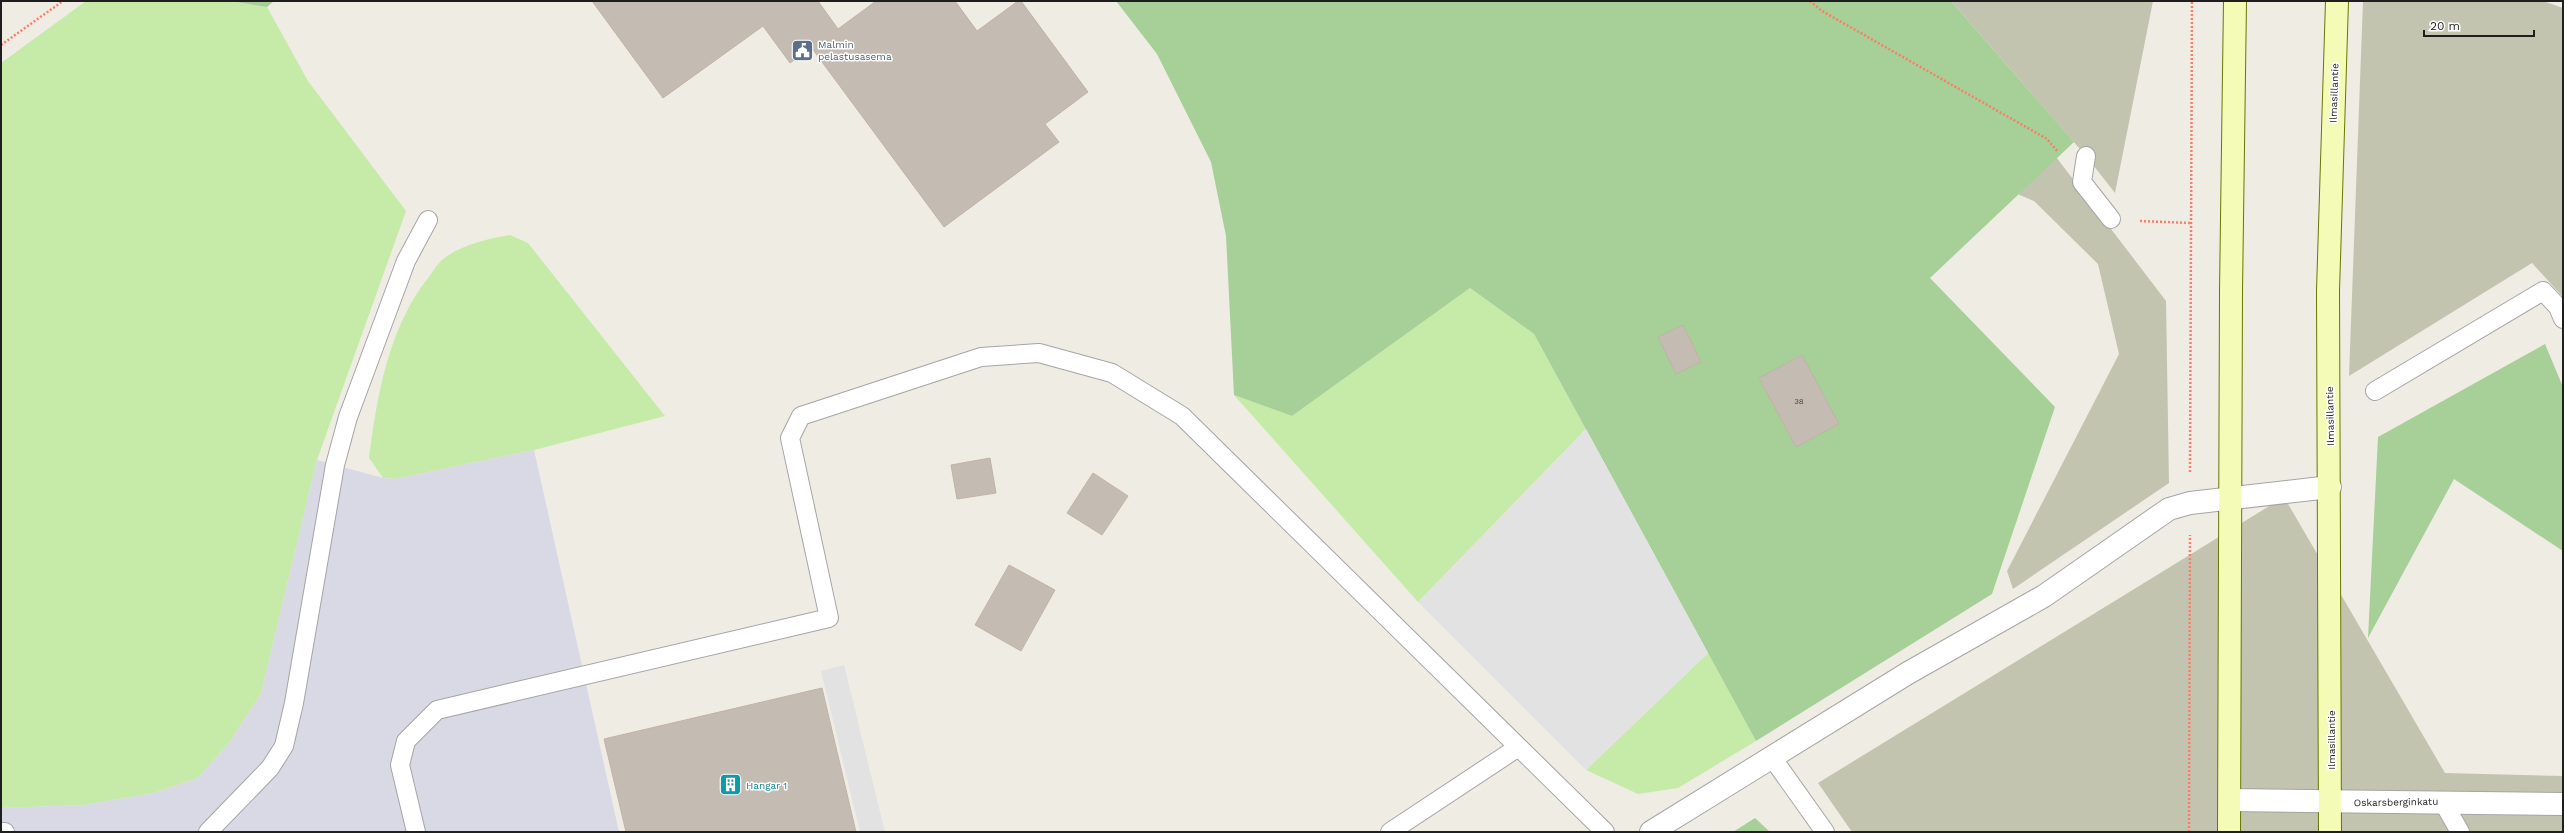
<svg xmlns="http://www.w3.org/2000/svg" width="2564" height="833" viewBox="0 0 2564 833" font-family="'Work Sans',sans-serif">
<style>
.construction{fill:#c3c4af}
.grass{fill:#c6eba9}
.forest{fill:#a6d098}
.parking{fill:#e2e2e2}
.plaza{fill:#d9d8e5}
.building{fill:#c4bcb3;stroke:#c1b3a6}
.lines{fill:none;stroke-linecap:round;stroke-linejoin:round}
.service-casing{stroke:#a5a5a5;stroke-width:20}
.minor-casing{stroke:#a5a5a5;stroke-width:24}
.secondary-casing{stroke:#667803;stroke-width:24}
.path{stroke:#fc7e68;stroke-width:2.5;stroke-dasharray:2 2;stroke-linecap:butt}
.service{stroke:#fff;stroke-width:18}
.minor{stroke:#fff;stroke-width:22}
.secondary{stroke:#f4fbb7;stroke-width:22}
.labels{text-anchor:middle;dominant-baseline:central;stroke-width:3;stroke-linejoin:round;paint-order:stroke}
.number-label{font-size:8px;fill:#484643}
.service-label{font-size:10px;fill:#4e5e75;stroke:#fff;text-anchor:start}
.street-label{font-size:10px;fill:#1e1e1e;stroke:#fff}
.culture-label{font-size:10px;fill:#0d838f;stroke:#fff;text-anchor:start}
</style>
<rect width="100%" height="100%" fill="#efece4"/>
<g class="construction">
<path d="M1937 1 2166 301 2169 483 2013 589 2007 571 2119 354 2098 264 2034 201 1946 164Z"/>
<path d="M1951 1H2153L2115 193 2086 156Z"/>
<path d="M2363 1H2543L2563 8V297L2532 263 2349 376Z"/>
<path d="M2284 497 2445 773 2563 776V832H1852L1818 783Z"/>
</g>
<g class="grass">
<path d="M86 1H230L267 7 308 81 406 211 317 460 261 694 229 743 198 778 154 793 84 805 1 808V63Z"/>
<path d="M510 235 528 243 665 416 534 450 395 479 383 478 369 458C377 396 388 329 428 278 432 273 437 264 443 259 463 244 487 239 510 235Z"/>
<path d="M1470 288 1534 334 1586 429 1418 602 1234 395 1292 416Z"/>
<path d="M1708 653 1756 741 1678 788 1638 794 1586 770Z"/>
</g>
<g class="forest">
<path d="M230 1H274L267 7Z"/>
<path d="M1116 1H1951L2074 142 1930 278 2055 407 1992 594 1756 741 1534 334 1470 288 1292 416 1234 395 1226 236 1211 162 1157 54Z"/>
<path d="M2545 344 2563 387V551L2454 479 2368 638 2378 437Z"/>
<path d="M1755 818 1770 832H1733Z"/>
</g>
<g class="parking">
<path d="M1586 429 1708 653 1586 770 1418 602Z"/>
<path d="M844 665 885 832H860L821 671Z"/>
</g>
<path class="plaza" d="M534 450 619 832H1V808L84 805 154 793 198 778 229 743 261 694 317 460 383 478 395 479Z"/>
<g class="building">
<path d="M592 1H818L838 29 876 1H955L977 31 1018 1H1021L1088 92 1045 124 1059 142 944 227 811 47 790 63 763 26 663 98Z"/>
<path d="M1683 325 1701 362 1676 374 1658 337Z"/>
<path d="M1802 355 1839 424 1796 447 1759 378Z"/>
<path d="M990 458 996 493 957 499 951 465Z"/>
<path d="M1093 473 1128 496 1102 535 1067 513Z"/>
<path d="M1009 565 1055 590 1021 651 975 625Z"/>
<path d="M822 688 856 832H626L604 739Z"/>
</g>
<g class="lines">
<defs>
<g id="service">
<path d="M2086 156 2082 182 2111 219"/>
<path d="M2375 391 2543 291 2558 307 2563 319"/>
<path d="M1771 756 1825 832"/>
<path d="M2443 802 2460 832"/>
<path d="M1 832H5"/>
<path d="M208 832 270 768 284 746 294 703 335 465 348 417 406 261 428 220"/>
<path d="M416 832 400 765 406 741 437 710 829 618 790 438 801 416 981 357 1039 353 1112 373 1182 416 1605 832"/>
<path d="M1390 832 1517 748"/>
</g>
<g id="minor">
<path d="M2230 800 2563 804"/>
<path d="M1651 832 1908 673 2044 596 2169 509 2190 503 2330 487"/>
</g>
<g id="secondary">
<path d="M2229 832 2231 292 2235 1"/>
<path d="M2330 832 2328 291 2337 1"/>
</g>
</defs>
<use href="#service" class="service-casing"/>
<use href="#minor" class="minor-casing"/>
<use href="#secondary" class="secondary-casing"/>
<g class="path">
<path d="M1810 1 1822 11 2047 139 2058 152"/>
<path d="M1 45 63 1"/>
<path d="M2140 221 2191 223"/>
<path d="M2190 472 2192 1"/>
<path d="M2189 832 2190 535"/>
</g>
<use href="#service" class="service"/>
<use href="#minor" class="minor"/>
<use href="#secondary" class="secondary"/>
</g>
<defs>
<symbol id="civic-square" viewBox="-11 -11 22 22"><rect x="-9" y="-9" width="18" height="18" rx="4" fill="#5c6f8a" stroke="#fff"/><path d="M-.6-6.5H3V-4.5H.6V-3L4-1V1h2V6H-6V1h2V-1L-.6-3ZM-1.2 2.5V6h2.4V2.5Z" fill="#fff"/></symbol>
<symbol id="building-square" viewBox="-11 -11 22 22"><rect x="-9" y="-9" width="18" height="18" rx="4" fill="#0f9aa8" stroke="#fff"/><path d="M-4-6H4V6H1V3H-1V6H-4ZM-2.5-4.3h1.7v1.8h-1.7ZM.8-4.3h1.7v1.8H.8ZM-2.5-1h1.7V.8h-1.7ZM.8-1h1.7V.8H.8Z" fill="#fff"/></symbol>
</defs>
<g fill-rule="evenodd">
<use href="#civic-square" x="790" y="38" width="25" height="25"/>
<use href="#building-square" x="718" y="772" width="25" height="25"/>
</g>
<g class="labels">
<g class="number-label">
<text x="1799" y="401">38</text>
</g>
<g class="service-label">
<text x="818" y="44">Malmin<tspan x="818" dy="12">pelastusasema</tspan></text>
</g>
<g class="street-label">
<text transform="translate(2334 93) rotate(-88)">Ilmasillantie</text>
<text transform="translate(2330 416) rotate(-91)">Ilmasillantie</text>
<text transform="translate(2331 740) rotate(-90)">Ilmasillantie</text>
<text transform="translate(2396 802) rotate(-1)">Oskarsberginkatu</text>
</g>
<g class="culture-label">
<text x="746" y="785">Hangar 1</text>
</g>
</g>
<rect width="2564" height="833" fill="none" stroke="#1e1e1e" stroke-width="4"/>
<path d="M2424 30v6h110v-6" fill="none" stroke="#1e1e1e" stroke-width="2"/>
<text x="2430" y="30" font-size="12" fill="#1e1e1e" stroke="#ffffff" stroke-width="3" paint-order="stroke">20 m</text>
</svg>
